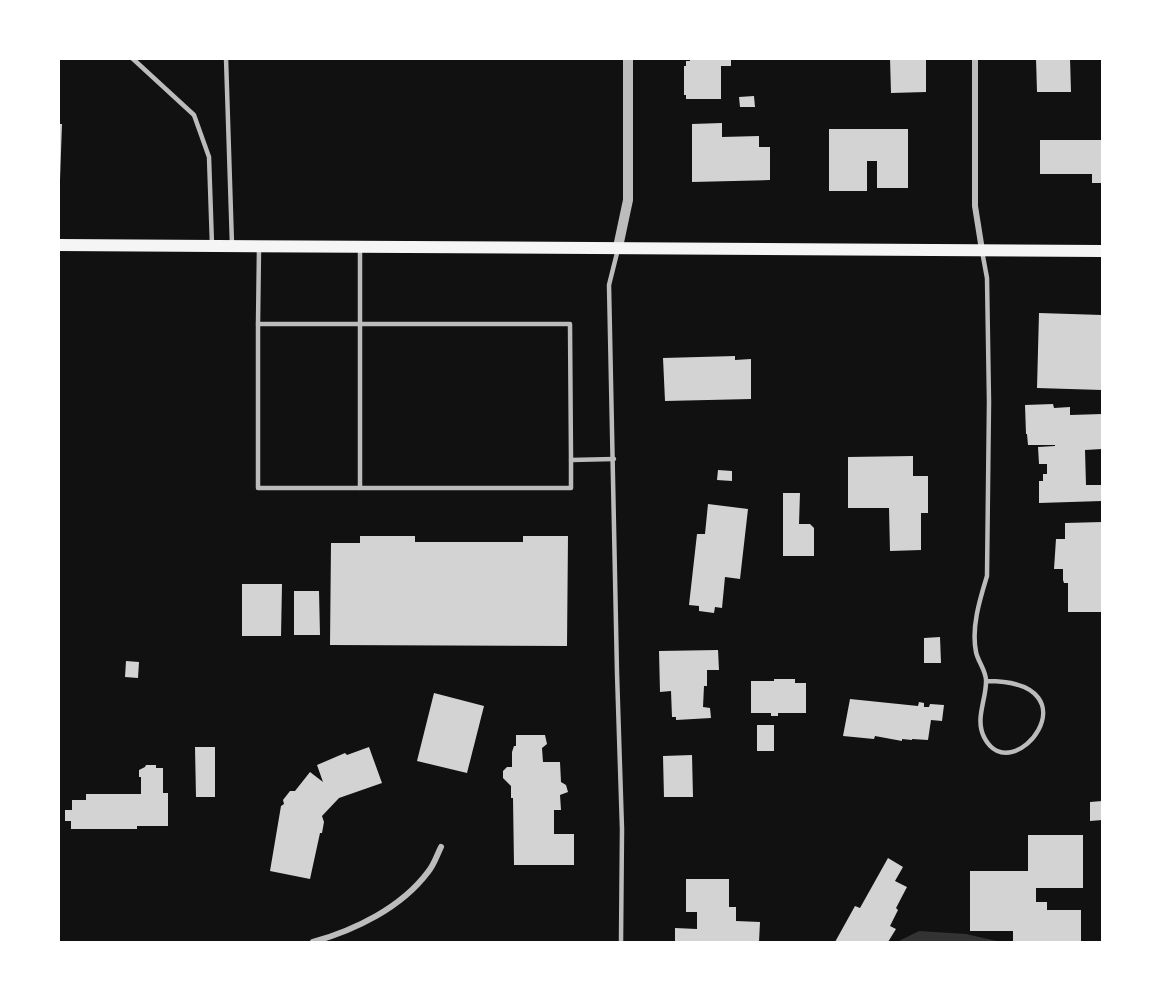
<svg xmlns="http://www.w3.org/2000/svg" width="1161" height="1001" viewBox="0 0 1161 1001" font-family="Barlow,sans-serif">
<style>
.water{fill:#333}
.building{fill:#d3d3d3}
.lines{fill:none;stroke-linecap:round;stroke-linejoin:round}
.service{stroke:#bcbcbc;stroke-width:4.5}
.minor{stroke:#bcbcbc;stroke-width:6}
.tertiary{stroke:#bcbcbc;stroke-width:10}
.secondary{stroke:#f5f5f5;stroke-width:12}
</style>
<rect width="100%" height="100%" fill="#111"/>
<path class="water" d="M919 931 966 934 1001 942H897Z"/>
<g class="building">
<path d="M690 58H731V66H721V99H686V95H684V66H686V61H690Z"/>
<path d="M890 58H926V92L891 93Z"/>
<path d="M1036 58H1070L1071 92H1037Z"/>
<path d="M754 96 755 107H740L739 97Z"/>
<path d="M722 123V137L759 136V147H770V180L692 182V124Z"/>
<path d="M58 124H62L60 180H58Z"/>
<path d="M829 129H908V188H877V161H867V191H829Z"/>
<path d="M1040 140H1102V183H1092V174H1040Z"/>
<path d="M1039 313 1102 315V390L1037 388Z"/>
<path d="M735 356V360L751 359V399L665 401 663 358Z"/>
<path d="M1053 404 1054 408 1070 407V415L1102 414V449L1085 450 1086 485H1102V501L1039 503V481H1043V474H1047V464H1039L1038 447 1055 446V445H1028L1027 434H1026L1025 405Z"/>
<path d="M913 456V476H928V513H921V550L890 551 889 508H848V457Z"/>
<path d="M718 470 732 471V481L717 480Z"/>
<path d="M783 493H800L799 524H810L814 528V556H783Z"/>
<path d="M708 504 748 509 740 579 725 577 722 608 715 607 714 613 699 611V606L689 605 697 534H705Z"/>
<path d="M1102 522V612H1068V583H1064L1063 580V569H1054L1056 539H1065V523Z"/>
<path d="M360 536H415V542H523V536H568L567 646 330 645 331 543H360Z"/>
<path d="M242 584H282L281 636H242Z"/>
<path d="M294 591H319L320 635H294Z"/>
<path d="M940 637 941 663H924V638Z"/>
<path d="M718 650 719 670H707V686H704L703 707 710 708 711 718 676 720V717H672L671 691 660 692 659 651Z"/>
<path d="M126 661 139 662 138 678 125 677Z"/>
<path d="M774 679H795V683H806V713H778V716H771V713H751V681H774Z"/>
<path d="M434 693 484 706 467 773 417 761Z"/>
<path d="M850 699 918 706 919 702 924 703V707H929L930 704 944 705 942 721 931 720 928 740 912 739V740L902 739V741L875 736 874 739 843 736Z"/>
<rect x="757" y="725" width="17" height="26"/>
<path d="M516 735H545L547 744 542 748 543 762H560L561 782 566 785 568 792 560 795 561 810H554V834H574V865H514L513 798H511V786L503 778V771L507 767H512V752L514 746H516Z"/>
<path d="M195 747H215V797H196Z"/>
<path d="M369 747 382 783 339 798 322 816 324 822 322 833H320L310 879 270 871 281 806 284 804 283 800 290 791H295L310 772 323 782 317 765 345 753 347 755Z"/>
<path d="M692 755 693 797H664L663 756Z"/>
<path d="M146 765H156V768H163V793H168V826H137V829H71V821H65V810H72V800H86V794H141V777H139V770L145 767Z"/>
<path d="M1102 801V820L1090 821V802Z"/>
<path d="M1028 835H1083V888H1036V902H1047V910H1081V942H1013V931H970V871H1028Z"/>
<path d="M888 858 903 867 895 881 907 887 896 908 898 910 890 926 896 929 888 942H835L855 906 860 908Z"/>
<path d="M686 879H729V907H736V921L760 922 759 942H675V928L697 929V912H686Z"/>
</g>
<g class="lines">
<g class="service">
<path d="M132 58 194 115 209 157 212 245"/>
<path d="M226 58 232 245"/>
<path d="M360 247V488H571V460L614 459"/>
<path d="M259 248 258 324H570L571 460"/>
<path d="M618 249 609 285 617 673 622 829 621 942"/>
<path d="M982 251 987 278 989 402 987 576C980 599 971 627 976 652 978 662 987 672 986 682 986 700 975 719 984 737 1012 793 1100 681 987 681"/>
<path d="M258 324V488H360"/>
</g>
<g class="minor">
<path d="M975 58V206L982 250"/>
<path d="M313 942C355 930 401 908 428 872 434 865 437 855 441 847"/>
</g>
<path class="tertiary" d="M618 247 628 200V58"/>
<path class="secondary" d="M58 245 1102 251"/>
</g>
<rect width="1161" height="1001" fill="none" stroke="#ffffff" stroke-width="120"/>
</svg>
